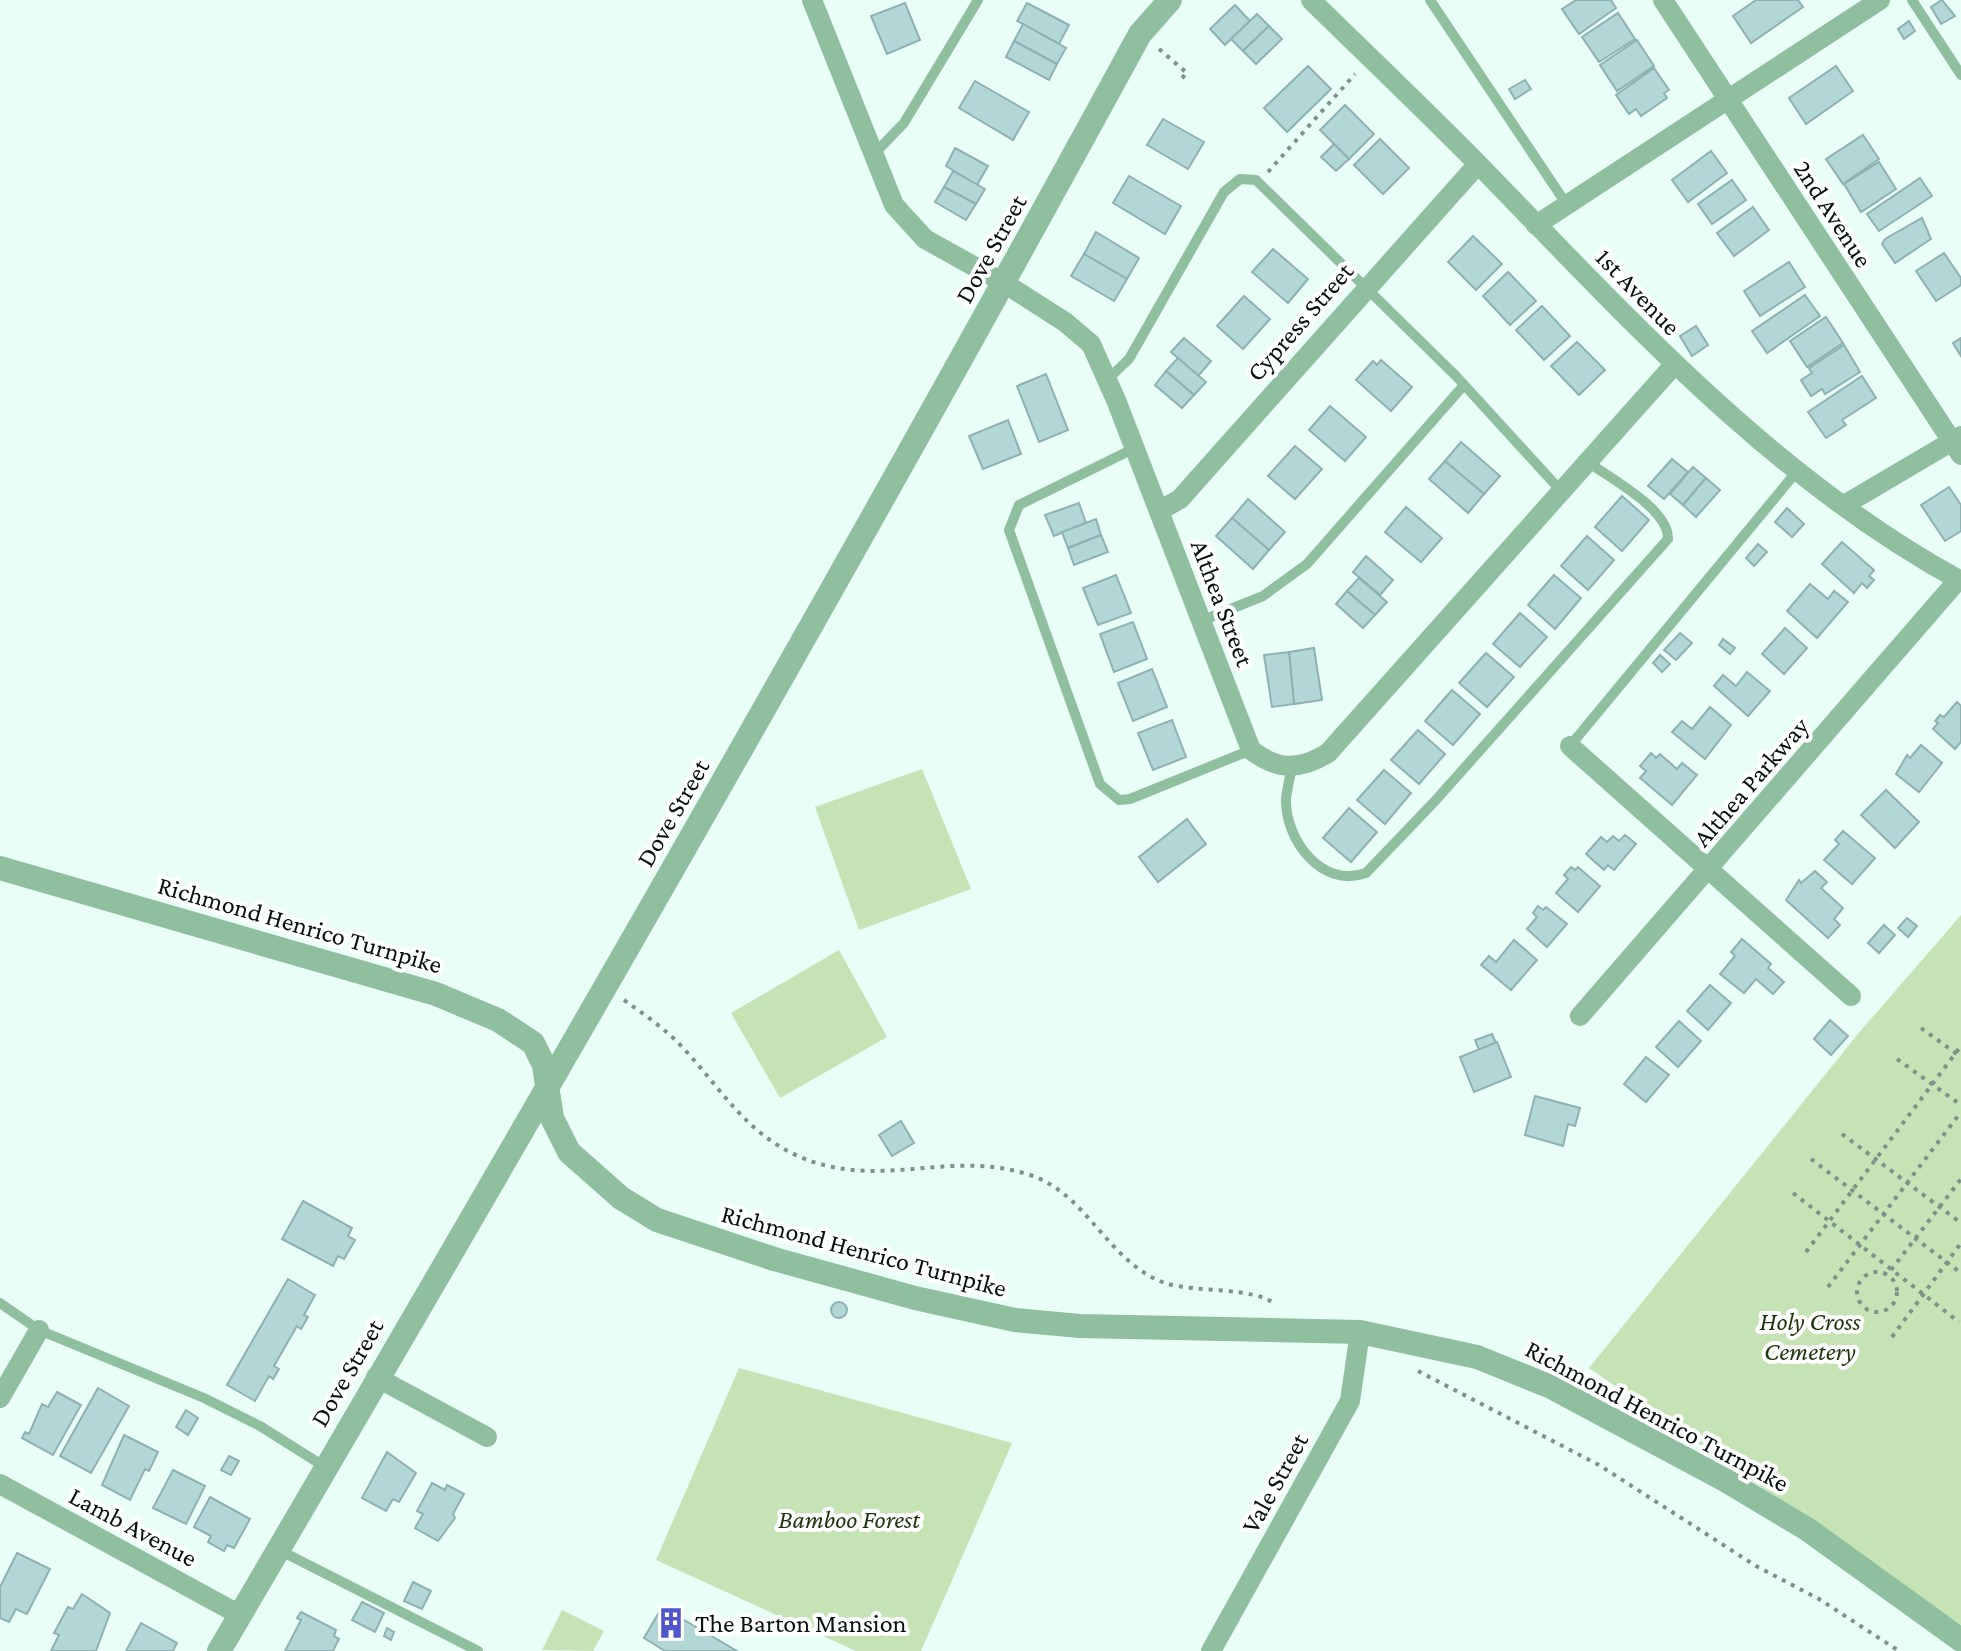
<svg xmlns="http://www.w3.org/2000/svg" width="1961" height="1651" viewBox="0 0 1961 1651" font-family="'Crimson Pro',serif">
<style>
.green{fill:#c5e3b4}
.building{fill:#b3d7d7;stroke:#8eb2b1;stroke-width:2}
.lines{fill:none;stroke-linecap:round;stroke-linejoin:round}
.path{stroke:#80918c;stroke-width:4;stroke-dasharray:4 6;stroke-linecap:butt}
.service{stroke:#8fbf9e;stroke-width:10}
.minor{stroke:#8fbf9e;stroke-width:20}
.tertiary{stroke:#8fbf9e;stroke-width:24}
.labels{text-anchor:middle;dominant-baseline:central;stroke-width:8;stroke-linejoin:round;paint-order:stroke}
.street-label{font-size:26px;fill:#06120f;stroke:#fff}
.park-label{font-size:26px;font-style:italic;fill:#1d360b;stroke:#fff}
.poi-label{font-size:26px;fill:#06120f;stroke:#fff;text-anchor:start}
</style>
<rect width="100%" height="100%" fill="#e9fef7"/>
<g class="green">
<path d="M922 769 971 889 859 930 815 807Z"/>
<path d="M1961 915V1625L1589 1368 1857 1035Z"/>
<path d="M839 950 887 1037 780 1098 731 1013Z"/>
<path d="M739 1368 1012 1443 921 1651H856L656 1560Z"/>
<path d="M562 1610 604 1631 593 1651 542 1650Z"/>
</g>
<g class="building">
<path d="M1576 0H1611L1616 8 1579 34 1562 9Z"/>
<path d="M1756 0H1798L1803 7 1751 43 1733 16Z"/>
<path d="M1942 0 1955 16 1941 24 1931 7Z"/>
<path d="M905 3 920 40 887 54 871 16Z"/>
<path d="M1027 3 1069 25 1059 44 1017 21Z"/>
<path d="M1235 5 1250 21 1225 45 1210 29Z"/>
<path d="M1618 13 1635 39 1599 62 1582 37Z"/>
<path d="M1257 14 1269 26 1243 51 1231 39Z"/>
<path d="M1909 21 1915 31 1904 39 1898 29Z"/>
<path d="M1023 24 1066 48 1057 64 1014 41Z"/>
<path d="M1269 26 1282 39 1256 64 1243 51Z"/>
<path d="M1637 40 1654 66 1617 91 1600 65Z"/>
<path d="M1014 41 1057 64 1049 80 1006 57Z"/>
<path d="M1308 66 1331 89 1287 132 1264 108Z"/>
<path d="M1836 66 1853 91 1806 124 1789 98Z"/>
<path d="M1654 68 1669 90 1664 93 1667 98 1641 116 1636 109 1629 114 1616 95Z"/>
<path d="M1525 80 1531 89 1515 99 1509 89Z"/>
<path d="M975 81 1029 112 1013 140 959 108Z"/>
<path d="M1345 105 1374 134 1349 159 1320 130Z"/>
<path d="M1163 119 1204 142 1188 169 1147 145Z"/>
<path d="M1863 135 1879 159 1843 184 1826 159Z"/>
<path d="M1380 139 1409 168 1383 194 1354 165Z"/>
<path d="M1334 144 1349 159 1336 171 1321 157Z"/>
<path d="M955 148 988 166 977 185 946 166Z"/>
<path d="M1711 151 1727 173 1688 202 1672 180Z"/>
<path d="M1879 162 1896 189 1861 212 1844 184Z"/>
<path d="M953 171 985 189 976 204 944 187Z"/>
<path d="M1129 176 1181 206 1165 234 1113 203Z"/>
<path d="M1920 178 1932 196 1879 231 1867 214Z"/>
<path d="M1732 180 1746 200 1712 224 1698 204Z"/>
<path d="M944 187 976 204 966 220 935 202Z"/>
<path d="M1753 207 1769 230 1734 256 1717 233Z"/>
<path d="M1922 218 1931 239 1895 263 1882 244 1885 239Z"/>
<path d="M1096 232 1139 258 1127 279 1084 254Z"/>
<path d="M1473 236 1502 264 1476 290 1448 262Z"/>
<path d="M1273 249 1308 279 1288 303 1252 272Z"/>
<path d="M1944 253 1961 278V285L1936 301 1916 271Z"/>
<path d="M1084 254 1127 279 1114 301 1071 276Z"/>
<path d="M1789 262 1805 287 1760 316 1744 291Z"/>
<path d="M1508 272 1536 301 1510 325 1483 296Z"/>
<path d="M1805 295 1820 316 1767 353 1752 331Z"/>
<path d="M1244 296 1270 319 1243 349 1217 326Z"/>
<path d="M1542 306 1570 336 1544 360 1516 330Z"/>
<path d="M1826 317 1843 343 1807 367 1790 341Z"/>
<path d="M1696 326 1708 345 1692 356 1680 336Z"/>
<path d="M1184 338 1211 361 1198 376 1171 352Z"/>
<path d="M1961 338V356L1953 343Z"/>
<path d="M1577 342 1605 370 1579 395 1551 366Z"/>
<path d="M1844 345 1860 372 1825 394 1822 389 1811 396 1801 380 1812 373 1809 368Z"/>
<path d="M1178 358 1206 382 1194 395 1166 371Z"/>
<path d="M1381 360 1412 387 1391 411 1356 380 1373 361 1377 365Z"/>
<path d="M1166 371 1194 395 1182 408 1155 385Z"/>
<path d="M1046 374 1068 430 1039 442 1017 386Z"/>
<path d="M1862 376 1876 398 1842 420 1846 425 1826 438 1808 412Z"/>
<path d="M1330 406 1366 437 1345 461 1309 430Z"/>
<path d="M1008 420 1021 454 983 469 969 436Z"/>
<path d="M1461 442 1500 476 1484 494 1445 461Z"/>
<path d="M1295 446 1322 469 1295 499 1268 476Z"/>
<path d="M1672 459 1688 472 1664 499 1648 486Z"/>
<path d="M1445 461 1484 494 1468 513 1429 479Z"/>
<path d="M1693 467 1706 478 1683 505 1670 494Z"/>
<path d="M1706 478 1720 490 1696 517 1683 505Z"/>
<path d="M1949 487 1961 505V531L1945 541 1921 505Z"/>
<path d="M1622 496 1649 520 1622 551 1595 527Z"/>
<path d="M1248 499 1285 532 1269 550 1232 518Z"/>
<path d="M1079 503 1086 523 1054 536 1045 515Z"/>
<path d="M1406 507 1442 538 1421 562 1385 532Z"/>
<path d="M1787 508 1804 524 1792 537 1775 522Z"/>
<path d="M1232 518 1269 550 1253 569 1216 536Z"/>
<path d="M1096 519 1101 535 1068 548 1062 532Z"/>
<path d="M1101 535 1108 552 1074 565 1068 548Z"/>
<path d="M1587 536 1614 560 1588 590 1561 566Z"/>
<path d="M1842 542 1874 570 1869 576 1874 580 1867 588 1862 583 1854 593 1822 564Z"/>
<path d="M1758 544 1767 552 1754 566 1746 558Z"/>
<path d="M1366 556 1393 580 1380 595 1353 572Z"/>
<path d="M1116 575 1131 613 1098 625 1083 588Z"/>
<path d="M1554 575 1581 598 1555 629 1528 605Z"/>
<path d="M1359 578 1387 602 1375 615 1347 591Z"/>
<path d="M1810 584 1828 599 1834 591 1848 602 1817 638 1787 611Z"/>
<path d="M1347 591 1375 615 1363 628 1336 604Z"/>
<path d="M1520 613 1547 637 1520 667 1493 644Z"/>
<path d="M1133 622 1147 659 1114 672 1100 634Z"/>
<path d="M1785 628 1807 648 1784 674 1762 654Z"/>
<path d="M1680 633 1692 643 1676 660 1664 650Z"/>
<path d="M1723 639 1735 648 1730 654 1719 645Z"/>
<path d="M1314 648 1322 700 1294 704 1289 652Z"/>
<path d="M1289 652 1294 704 1272 707 1264 655Z"/>
<path d="M1486 653 1514 677 1487 707 1459 683Z"/>
<path d="M1660 655 1670 664 1662 672 1653 663Z"/>
<path d="M1152 669 1167 707 1133 721 1118 683Z"/>
<path d="M1747 672 1770 691 1748 716 1714 686 1723 675 1736 686Z"/>
<path d="M1452 690 1480 714 1453 745 1425 721Z"/>
<path d="M1957 702 1961 706V742L1955 749 1933 729 1938 723 1935 721 1940 715 1944 717Z"/>
<path d="M1710 707 1731 725 1705 759 1672 732 1682 721 1692 729Z"/>
<path d="M1172 720 1186 757 1153 770 1138 733Z"/>
<path d="M1418 730 1445 754 1419 784 1391 760Z"/>
<path d="M1921 745 1942 763 1919 792 1896 774 1907 755 1910 758Z"/>
<path d="M1651 753 1656 758 1660 754 1677 769 1682 763 1697 775 1672 805 1640 778 1646 771 1640 766Z"/>
<path d="M1384 770 1411 793 1385 824 1357 800Z"/>
<path d="M1886 790 1919 822 1895 848 1861 815Z"/>
<path d="M1349 808 1377 832 1351 862 1323 838Z"/>
<path d="M1187 819 1206 844 1158 882 1139 857Z"/>
<path d="M1843 831 1875 858 1852 884 1824 860 1839 844 1835 840Z"/>
<path d="M1625 835 1636 844 1614 870 1608 865 1604 870 1586 854 1601 837 1607 842 1613 836 1619 841Z"/>
<path d="M1571 867 1575 870 1578 867 1600 886 1578 912 1556 893 1568 879 1564 875Z"/>
<path d="M1815 871 1827 882 1821 888 1843 908 1834 919 1840 925 1828 938 1786 900 1799 880 1801 883Z"/>
<path d="M1538 906 1543 910 1546 907 1567 924 1547 947 1527 929 1537 917 1533 913Z"/>
<path d="M1907 918 1917 926 1908 937 1898 928Z"/>
<path d="M1884 925 1895 935 1879 953 1868 943Z"/>
<path d="M1742 939 1771 964 1768 968 1784 982 1773 994 1756 979 1744 993 1720 974 1735 956 1731 952Z"/>
<path d="M1514 940 1537 960 1511 990 1481 965 1489 956 1496 962Z"/>
<path d="M1710 985 1731 1003 1708 1030 1687 1011Z"/>
<path d="M1830 1020 1848 1036 1831 1055 1814 1039Z"/>
<path d="M1679 1021 1701 1041 1678 1067 1656 1047Z"/>
<path d="M1492 1034 1496 1043 1479 1050 1475 1040Z"/>
<path d="M1497 1042 1511 1077 1474 1092 1460 1057Z"/>
<path d="M1646 1057 1669 1075 1646 1102 1624 1084Z"/>
<path d="M1535 1096 1580 1108 1575 1126 1568 1124 1563 1146 1525 1135Z"/>
<path d="M901 1121 914 1143 892 1156 879 1135Z"/>
<path d="M303 1201 352 1228 348 1236 355 1240 344 1259 338 1256 333 1266 282 1239Z"/>
<path d="M288 1279 315 1295 304 1315 308 1317 301 1329 297 1326 274 1366 279 1369 273 1379 269 1376 255 1401 227 1385Z"/>
<circle cx="839" cy="1310" r="8"/>
<path d="M98 1388 129 1406 91 1473 60 1456Z"/>
<path d="M57 1392 81 1405 53 1455 22 1438 25 1432 29 1434 42 1404 48 1407Z"/>
<path d="M186 1410 198 1418 188 1435 176 1427Z"/>
<path d="M124 1435 158 1452 149 1471 145 1469 130 1500 102 1485Z"/>
<path d="M387 1452 416 1473 399 1502 393 1499 386 1511 362 1498Z"/>
<path d="M229 1456 239 1461 231 1475 221 1470Z"/>
<path d="M173 1470 205 1486 186 1524 153 1508Z"/>
<path d="M432 1483 445 1490 447 1485 464 1494 453 1514 455 1518 438 1541 415 1528 423 1514 417 1511Z"/>
<path d="M210 1497 250 1519 234 1548 227 1545 224 1551 208 1542 211 1536 194 1527Z"/>
<path d="M17 1553 50 1569 27 1614 16 1609 9 1622 0 1618V1587Z"/>
<path d="M413 1582 431 1591 422 1609 404 1601Z"/>
<path d="M82 1594 110 1613 96 1651H51L59 1635 54 1633 68 1607 73 1609Z"/>
<path d="M362 1602 384 1613 375 1632 352 1620Z"/>
<path d="M662 1607 737 1651H665L644 1638Z"/>
<path d="M301 1612 336 1630 334 1636 339 1639 333 1651H285L301 1620 297 1618Z"/>
<path d="M141 1623 177 1643 173 1651H126Z"/>
<path d="M387 1628 394 1632 391 1640 384 1636Z"/>
</g>
<g class="lines">
<g class="path">
<path d="M1159 49 1187 73 1181 79"/>
<path d="M1268 172 1355 74"/>
<path d="M624 1000C645 1015 667 1030 685 1050 721 1089 746 1133 798 1156 880 1192 947 1148 1030 1175 1088 1194 1108 1263 1165 1283 1194 1293 1255 1286 1276 1305"/>
<path d="M1921 1028 1961 1057"/>
<path d="M1897 1059 1961 1105"/>
<path d="M1842 1134 1961 1223"/>
<path d="M1811 1159 1961 1273"/>
<path d="M1793 1193 1959 1322"/>
<path d="M1806 1252 1961 1046"/>
<path d="M1891 1270 1961 1179"/>
<circle cx="1877" cy="1292" r="20"/>
<path d="M1828 1287 1961 1112"/>
<path d="M1892 1337 1961 1243"/>
<path d="M1418 1371 1599 1465 1756 1566 1819 1599 1899 1651"/>
</g>
<g class="service">
<path d="M1430 0 1567 205"/>
<path d="M1912 0 1961 75"/>
<path d="M874 154 904 123 978 0"/>
<path d="M1107 380 1129 359 1224 192 1240 179 1256 180 1456 376 1562 492"/>
<path d="M1135 448 1019 505 1009 530 1100 784 1119 800 1130 799 1251 750"/>
<path d="M1201 621 1263 596 1307 564 1464 385"/>
<path d="M1570 746 1798 470"/>
<path d="M1292 767C1290 777 1287 789 1286 799 1285 840 1322 889 1366 873L1435 801 1668 539C1669 509 1611 479 1588 462"/>
<path d="M0 1303 39 1330 204 1398 260 1426 325 1467"/>
<path d="M279 1550 478 1651"/>
</g>
<g class="minor">
<path d="M812 0 894 205 925 239 1004 283 1065 322 1091 344 1116 400 1251 750C1277 770 1299 771 1328 753L1674 365"/>
<path d="M1311 0C1367 55 1425 110 1480 166 1628 318 1772 478 1961 581"/>
<path d="M1663 0 1961 455"/>
<path d="M1536 225 1880 0"/>
<path d="M1844 505 1961 436"/>
<path d="M1159 511 1180 499 1478 164"/>
<path d="M1570 746 1851 996"/>
<path d="M1580 1016 1958 580"/>
<path d="M376 1377 487 1437"/>
<path d="M0 1398 39 1330"/>
<path d="M0 1484 240 1615"/>
<path d="M1211 1651 1350 1401 1360 1332"/>
</g>
<g class="tertiary">
<path d="M0 868 436 994 498 1020 533 1043 544 1065 552 1118 569 1152 621 1198 657 1220 774 1259 915 1298 1015 1320 1080 1326 1360 1332 1477 1357 1551 1387 1725 1480 1807 1529 1961 1640"/>
<path d="M219 1651C533 1116 843 579 1140 34L1170 0"/>
</g>
</g>
<defs>
<symbol id="building-bare" viewBox="-9 -9 18 18"><path d="M-4-6H4V6H1V3H-1V6H-4ZM-2.5-4.3h1.7v1.8h-1.7ZM.8-4.3h1.7v1.8H.8ZM-2.5-1h1.7V.8h-1.7ZM.8-1h1.7V.8H.8Z" fill="#4f55cc" stroke="#fff" stroke-width="2.5" paint-order="stroke"/></symbol>
</defs>
<g fill-rule="evenodd">
<use href="#building-bare" x="649" y="1601" width="44" height="44"/>
</g>
<g class="labels">
<g class="street-label">
<text transform="translate(1833 214) rotate(57)">2nd Avenue</text>
<text transform="translate(991 249) rotate(-61)">Dove Street</text>
<text transform="translate(1638 292) rotate(46)">1st Avenue</text>
<text transform="translate(1300 322) rotate(-49)">Cypress Street</text>
<text transform="translate(1222 603) rotate(69)">Althea Street</text>
<text transform="translate(1751 782) rotate(-49)">Althea Parkway</text>
<text transform="translate(673 813) rotate(-60)">Dove Street</text>
<text transform="translate(300 925) rotate(16)">Richmond Henrico Turnpike</text>
<text transform="translate(864 1251) rotate(15)">Richmond Henrico Turnpike</text>
<text transform="translate(347 1373) rotate(-60)">Dove Street</text>
<text transform="translate(1657 1416) rotate(28)">Richmond Henrico Turnpike</text>
<text transform="translate(1275 1483) rotate(-61)">Vale Street</text>
<text transform="translate(133 1527) rotate(28)">Lamb Avenue</text>
</g>
<g class="park-label">
<text x="1810" y="1321">Holy Cross<tspan x="1810" dy="30">Cemetery</tspan></text>
<text x="849" y="1519">Bamboo Forest</text>
</g>
<g class="poi-label">
<text x="695" y="1623">The Barton Mansion</text>
</g>
</g>
</svg>
